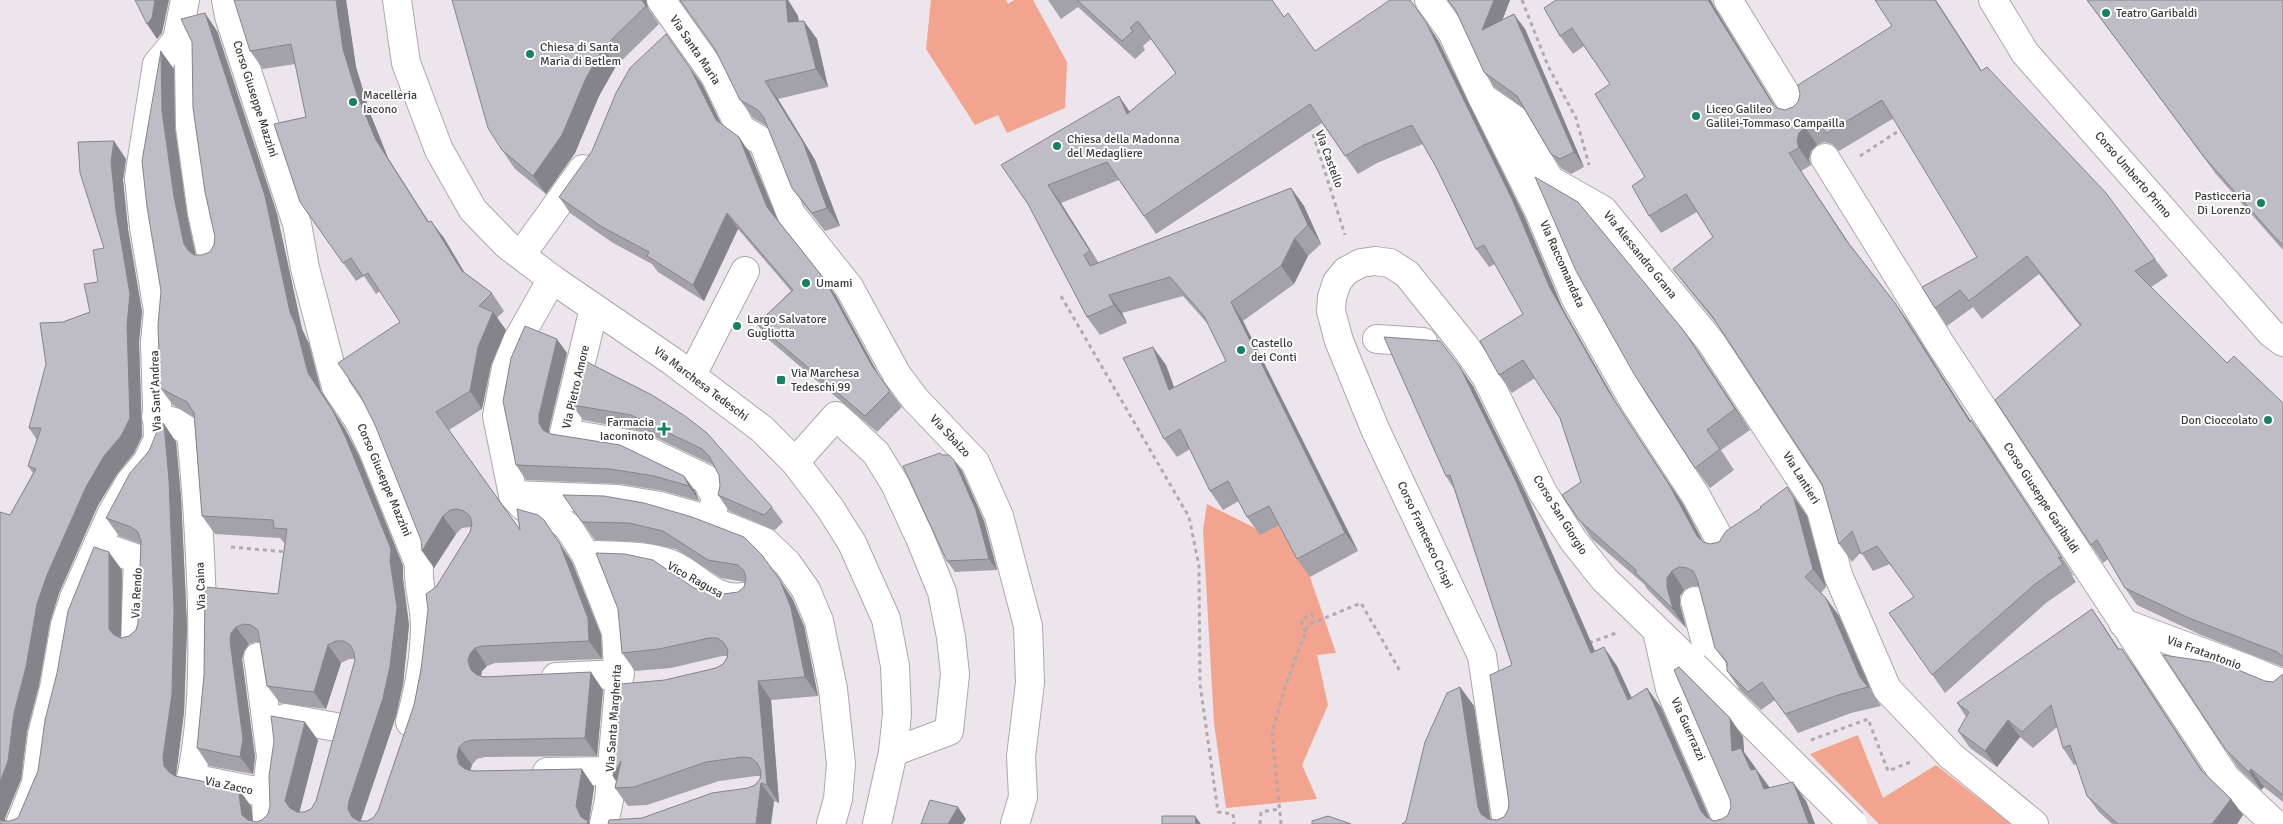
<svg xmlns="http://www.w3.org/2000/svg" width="2283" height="824" viewBox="0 0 2283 824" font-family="Signika,sans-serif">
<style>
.green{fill:#f3a48f}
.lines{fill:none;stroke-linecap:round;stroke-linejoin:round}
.minor-casing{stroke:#aea6ad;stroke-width:30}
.path{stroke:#afaaae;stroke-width:3;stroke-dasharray:4 4;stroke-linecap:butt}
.minor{stroke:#fff;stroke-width:28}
.minor-bridge-casing{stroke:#aea6ad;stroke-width:30;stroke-linecap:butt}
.minor-bridge{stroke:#fff;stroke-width:28}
.wall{fill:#a3a2a9}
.shaded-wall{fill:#85848a}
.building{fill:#bebcc5;stroke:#85848a}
.poi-dot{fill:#16835f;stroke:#fff;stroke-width:2}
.labels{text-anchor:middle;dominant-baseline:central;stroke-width:4;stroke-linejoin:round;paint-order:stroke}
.poi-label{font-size:12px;fill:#3f3c3e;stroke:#fff;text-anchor:start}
.street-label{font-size:12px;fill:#3f3c3e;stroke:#fff}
</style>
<rect width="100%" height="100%" fill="#ece5eb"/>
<g class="green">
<path d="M931 0H1006L1008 4 1014 0H1033L1067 62 1065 108 1007 133 998 115 975 125 926 49Z"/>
<path d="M1207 504 1257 529 1282 524 1310 577 1336 653 1317 655 1328 705 1302 765 1317 799 1226 808 1214 723 1203 530Z"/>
<path d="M1858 735 1883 798 1936 765 2011 824H1879L1810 754Z"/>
</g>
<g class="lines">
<defs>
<g id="minor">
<path d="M226 0 229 16 297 224 305 268 336 387 359 421 373 450 419 564C417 585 425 604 425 625 425 655 418 693 410 722"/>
<path d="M397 0 406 63 439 150 473 210 507 245 552 279 672 361 762 429 795 462 830 508 852 543 886 619 895 666 897 714 893 752 877 824"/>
<path d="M661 0 715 76 741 129 763 142 791 214 849 287 897 375 915 399 975 462 999 516 1028 626 1030 683 1021 756 1023 797 1015 824"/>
<path d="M1429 0 1452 32 1482 97 1539 211 1576 299 1635 403 1696 496 1724 547"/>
<path d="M1728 0 1797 112"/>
<path d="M1993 0 2025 53 2271 333 2283 342"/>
<path d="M177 40 189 60 190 127 202 213 212 258"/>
<path d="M1482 97 1514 119 1550 180 1603 210 1711 342 1821 510 1838 575 1887 689 1951 756 2034 824"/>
<path d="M1825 158 1941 345 2226 778 2275 824"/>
<path d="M521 255 583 169"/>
<path d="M552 279 517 341 506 368 497 416 513 495 523 506 537 513 558 519 568 527 586 555 616 632 619 688 609 800 604 824"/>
<path d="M1377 339 1423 342"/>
<path d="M692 375 745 271"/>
<path d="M156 417 174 422 191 433C197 490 200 547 202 604 203 663 203 721 191 778L266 793 267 824"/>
<path d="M795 462 836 416 876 453 895 484 920 538 942 592 951 637 955 674 949 731 893 752"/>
<path d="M513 495 618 499 660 506 710 520 716 498 706 479 635 445 564 433 594 308"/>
<path d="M710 520 765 542 787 563 806 590 819 621 833 689 841 764 838 799 831 824"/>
<path d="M98 545 138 559 135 640"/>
<path d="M597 555C622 556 647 555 671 564 697 574 712 602 743 597"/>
<path d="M1695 601 1714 674 1725 685"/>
<path d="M2123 623 2247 669 2283 684"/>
<path d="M1657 631 1670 689 1729 824"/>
<path d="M258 657 271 757 266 793"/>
<path d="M556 677 620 674"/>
<path d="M285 718 336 727"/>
<path d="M547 772 611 771"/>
<path d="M20 824 36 783 42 735 54 688 65 625 74 598 112 513 130 482 147 462 158 439 155 342 158 311 144 227 139 178 157 64 177 40 185 0"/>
<path d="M1507 824 1482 656 1375 429 1339 341 1331 311 1332 297 1337 282 1346 271 1361 263 1375 261 1390 263 1407 274 1464 345 1487 378 1542 491 1573 540 1604 579 1694 666"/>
</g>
</defs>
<use href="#minor" class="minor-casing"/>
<g class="path">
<path d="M1522 0 1548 66 1576 118 1589 165"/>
<path d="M1308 128 1313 134 1345 235"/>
<path d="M1860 156 1903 128"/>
<path d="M1061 296 1189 517 1199 566 1200 684 1218 812 1233 814 1234 824"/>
<path d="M231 547 287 552"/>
<path d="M1305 632 1301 620 1312 614 1315 622"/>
<path d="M1589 643 1616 633"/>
<path d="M1811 740 1868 719 1888 771 1913 761"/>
<path d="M1260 824 1261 812 1279 809"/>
<path d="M1281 824 1272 733 1285 687 1308 625 1361 603 1400 671"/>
</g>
<use href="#minor" class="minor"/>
<defs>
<path id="minor-bridge" d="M1694 666 1853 824"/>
</defs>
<use href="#minor-bridge" class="minor-bridge-casing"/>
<use href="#minor-bridge" class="minor-bridge"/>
</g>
<g class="wall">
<path d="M346 0 356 67 370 113 388 158 429 222 444 238 465 273 492 293 504 311 497 318 506 330 491 365 482 409 449 430 520 530 544 520 572 562 601 635 602 659 495 663 487 666 482 671 481 676 603 690 597 756 485 757 477 759 472 765 470 770 594 787 589 822 0 824 10 515 33 473 28 466 37 440 29 428 63 322 90 312 98 282 104 248 126 159 123 180 128 229 142 312 139 342 142 436 134 453 117 474 98 505 59 593 50 622 39 685 27 731 21 779 5 818V821H10L18 818 122 570 121 638 129 636 136 630 138 623 141 544 119 536 106 518 149 451 164 424 176 442 181 498 187 626 184 712 176 776 251 806 253 821 256 822 262 820 268 814 318 740 299 812H304L311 809 316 801 355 659H349L341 663 326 709 280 703 267 686 260 642H256L249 644 244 651 242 659 255 757 253 774 209 766 197 748 204 675 205 587 278 594 285 544 280 538 215 534 202 516 194 417 173 405 160 388 161 291 174 69 175 129 187 215 195 255H202L210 252 214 245 215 237 217 31 277 214 302 329 309 344 321 391 345 429 359 456 403 566V579L409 625 403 684 396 716 361 821H367L373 818 378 811 414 705 436 587 470 532 471 527 462 528 456 534 434 568 400 322 380 291 376 294 364 276 356 281 300 202 306 117 295 64 263 69 250 51Z"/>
<path d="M452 0H646L648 8 659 24 616 66 599 96 575 153 546 194 515 169 502 150Z"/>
<path d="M680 0H788L798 16 799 21 817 39 828 87 778 99 815 160 840 226 825 231 805 206 792 188 768 127 753 118 740 100 716 50Z"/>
<path d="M1048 0H1272L1284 17 1315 51 1438 40 1525 218 1562 307 1621 411 1683 504 1703 542 1710 544 1719 542 1787 487 1807 516 1826 587 1821 593 1826 598 1839 616 1871 690 1881 706 1851 713 1798 733 1775 700 1761 710 1740 690 1727 671V664L1715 648 1699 586H1692L1684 590 1680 596V605L1686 628 1648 590 1644 584 1592 539 1562 495 1581 482 1560 418 1535 378 1512 393 1499 375 1523 314 1495 264 1489 267 1476 249 1436 167 1423 144 1377 163 1358 174 1322 123 1156 234 1119 180 1061 203 1098 263 1291 188 1304 206 1321 244 1308 256 1294 284 1243 321 1358 551 1310 577 1297 559 1279 525 1260 535 1247 517 1239 501 1223 510 1210 491 1190 449 1177 457 1164 439 1166 365 1174 388 1226 361 1208 324 1183 296 1122 313 1127 323 1100 335 1087 317 1028 204 1001 165 1130 112 1176 74 1151 39 1143 46 1145 50 1135 59 1078 7 1061 19Z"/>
<path d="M1510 0 1502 20 1525 29 1584 167 1571 174 1561 168 1551 154 1524 109 1494 87 1484 72 1456 11Z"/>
<path d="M2087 0H2283V250L2216 174Z"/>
<path d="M1544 8H1715L1775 106 1777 108 1785 110 1982 70 2155 259 2168 276 2151 287 2227 363 2283 403V667L2201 635 2137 605 2125 588 2108 559 2103 563 2091 545 2080 326 2039 274 1982 319 1973 307 1947 326 1935 308 1977 257 1894 118 1839 151 1832 144 1824 142 1817 145 1811 151 1809 159 1811 165 1801 171 1850 245 1895 303 1907 320 1971 421 1984 438 2074 576 2071 574 2076 582 2046 603 1945 693 1889 613 1914 597 1890 564 1873 571 1861 552 1852 562 1839 544 1822 484 1720 328 1686 286 1673 269 1713 237 1697 212 1661 233 1649 216 1645 177 1610 84 1584 46 1573 54 1560 36Z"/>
<path d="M702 84 721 124 750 153 777 220 836 296 881 379 902 407 877 432 769 340 757 324 791 291 738 229 704 301 658 272 652 264 613 243 570 213 559 197Z"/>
<path d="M1698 351 1750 430 1721 450 1734 470 1710 488 1695 468Z"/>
<path d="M567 353 549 429V433L684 476 695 491 699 501 664 491 621 484 526 480 516 465Z"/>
<path d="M1473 386 1528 498 1595 651 1617 666 1632 698 1661 707 1710 819 1714 821 1722 819 1728 815 1731 807 1730 718 1743 737 1744 752 1756 769 1769 787 1806 801 1815 824 1406 821 1460 687 1474 706 1491 820H1497L1504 817 1508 810 1509 803 1512 665 1454 489 1446 476Z"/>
<path d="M652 395 772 507 783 522 775 530 729 511 718 495 720 486 719 475 713 465 642 431 583 420 572 405Z"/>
<path d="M942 455 962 471 984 521 997 570 955 572 947 561Z"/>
<path d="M563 495 644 503 792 598 804 626 818 696 771 700 779 803 774 801 771 824H608L642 818 748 788 755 785 760 779V776H756L719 781 647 805 628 806 615 788 616 782 613 776 665 680 716 668 723 664 727 658V656H722L671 668 635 671 622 653 694 588 716 595 738 592 744 587 745 582 721 578 676 549 642 542 595 540Z"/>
<path d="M2092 609 2119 649 2134 666 2203 772 2231 799 2243 815 2237 824H2112L2099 812 2087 796 2077 764 2074 765 2063 748 2057 727 2033 748 2020 737 1997 767 1970 748 1958 731 1966 717 1957 703Z"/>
<path d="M2283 674V802L2264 787 2261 790 2238 768 2226 750 2265 681 2273 682Z"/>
</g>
<g class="shaded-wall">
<path d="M155 0H169L162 33 157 39 147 24Z"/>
<path d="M336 0H346L356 67 370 113 388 158 440 240 428 222 376 140 357 95 343 49Z"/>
<path d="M642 0H646L648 9Z"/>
<path d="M786 0H788L798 16 800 40 788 22Z"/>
<path d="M1494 0H1510L1493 45 1482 30Z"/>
<path d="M1708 0H1711L1715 8 1784 121 1772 103Z"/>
<path d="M1935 0H1936L1993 88 1981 71Z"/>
<path d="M205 13 217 31 277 214 302 329 309 344 321 391 345 429 359 456 403 566V579L409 625 403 684 396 716 361 819V824L352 817 348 809 349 801 383 698 308 373 290 312Z"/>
<path d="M1514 14 1525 29 1584 167 1574 152Z"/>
<path d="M804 21 817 39 828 87 816 69Z"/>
<path d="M1426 22 1438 40 1525 218 1562 307 1621 411 1683 504 1710 555 1697 536 1609 392 1550 288Z"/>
<path d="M603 48 616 66 599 96 575 153 546 194 533 176Z"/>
<path d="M161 51 174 69 175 129 187 215 197 261 188 250 184 244 174 197 162 111Z"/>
<path d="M690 68 702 84 727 136 716 120Z"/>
<path d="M765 81 778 99 815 160 840 226 827 208Z"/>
<path d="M1119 96 1132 115 1127 114Z"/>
<path d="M1805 127 1817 145 1811 151 1809 159 1811 165 1799 148 1797 141 1799 133Z"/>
<path d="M739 137 750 153 779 223 767 207Z"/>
<path d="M114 141 126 159 123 180 128 229 142 312 139 342 142 436 134 453 117 474 98 505 59 593 50 622 39 685 27 731 21 779 5 818V824L0 822V782L37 604 116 211 111 162Z"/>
<path d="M1789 153 1801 171 1858 257 1846 240Z"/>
<path d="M1048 185 1061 203 1103 270 1090 251Z"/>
<path d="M1291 188 1304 206 1321 244 1308 225Z"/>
<path d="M727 213 738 229 704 301 693 285Z"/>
<path d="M431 221 444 238 474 289 462 271Z"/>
<path d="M1295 238 1308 256 1294 284 1281 266Z"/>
<path d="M825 280 836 296 883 383 872 366Z"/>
<path d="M1109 295 1122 313 1127 323 1114 305Z"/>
<path d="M1231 302 1243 321 1358 551 1345 533Z"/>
<path d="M1895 303 1907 320 1982 439 1970 422Z"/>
<path d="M493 312 506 330 491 365 482 409 470 391 478 347Z"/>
<path d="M1684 331 1698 351 1750 430 1735 409Z"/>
<path d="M557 339 567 353 549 429V437L553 444 539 423V415Z"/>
<path d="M1153 347 1166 365 1182 409 1169 390Z"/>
<path d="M1460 367 1473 386 1528 498 1604 672 1591 653Z"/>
<path d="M1971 420 1984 438 2074 576 2062 558Z"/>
<path d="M164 424 176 442 181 498 187 626 184 712 176 775V784L164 766 163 757Z"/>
<path d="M954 460 962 471 984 521 997 570 989 559Z"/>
<path d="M684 476 695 491 699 501 689 486Z"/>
<path d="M1787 487 1807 516 1826 587 1813 569Z"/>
<path d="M443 516 456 534 434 568 422 551Z"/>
<path d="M544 520 572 562 601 635 602 659 589 641Z"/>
<path d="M109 552 122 570 121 647 109 629Z"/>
<path d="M1672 571 1684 590 1680 596V605L1686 628 1673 609 1667 587V578Z"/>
<path d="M780 580 792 598 804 626 818 696 805 677Z"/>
<path d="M1826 598 1839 616 1871 690 1860 677Z"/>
<path d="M2092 609 2103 625 2129 665 2118 649Z"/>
<path d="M236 627 249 644 244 651 242 659 255 757 253 774 240 757 230 641 231 633Z"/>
<path d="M328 645 341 663 326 709 314 692Z"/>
<path d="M1604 647 1617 666 1641 719 1628 700Z"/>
<path d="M475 648 487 666 482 671 480 679 471 670 468 661 470 654Z"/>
<path d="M2122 649 2134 666 2213 787 2201 770Z"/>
<path d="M591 672 603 690 597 756 585 738Z"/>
<path d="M758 681 771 700 779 803 767 785Z"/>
<path d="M1460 687 1474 706 1491 824 1481 814 1478 807Z"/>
<path d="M1647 688 1661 707 1712 824 1701 811Z"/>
<path d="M1730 718 1743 737 1744 752 1755 767 1762 785 1756 769 1770 788 1777 807 1732 751Z"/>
<path d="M2008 720 2020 737 1997 767 1985 751Z"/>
<path d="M305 722 318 740 298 818 290 808 285 801Z"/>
<path d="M459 747 472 765 469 774 459 764 457 756Z"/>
<path d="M621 761V788L613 776Z"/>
<path d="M582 769 594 787 589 822 590 824H585L581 817 576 806Z"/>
<path d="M2251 769 2264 787 2261 790 2249 772Z"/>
<path d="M1793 782 1806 801 1815 824H1809Z"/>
<path d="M761 783 774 801 771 824H756Z"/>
<path d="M238 788 251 806 253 824 242 815Z"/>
<path d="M2231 799 2243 815 2237 824H2212Z"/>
<path d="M958 807 966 819 963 824H948Z"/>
<path d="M1195 816 1201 824H1196Z"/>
</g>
<g class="building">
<path d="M135 0H155L152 18 147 24Z"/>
<path d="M234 0H336L343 49 357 95 376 140 428 222 431 221 462 271 492 293 479 306 493 312 478 347 470 391 436 412 520 530 517 509 538 515 544 520 560 544 588 618 589 641 483 646 475 648 470 654 468 661 471 670 477 675 484 677 591 672 585 738 472 740 465 742 459 747 457 756 459 764 465 769 473 771 582 769 576 806 581 817 588 821 587 824H0V819L2 821H10L18 818 38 771 45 720 57 673 68 611 94 547 109 552V629L114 635 121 638 129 636 136 630 138 623 141 541 138 532 131 527 106 518 130 473 149 451 161 422 164 424 169 480 174 608 172 694 163 757 164 766 169 772 175 776 238 788 242 815 248 820 256 822 262 820 268 814 270 806 269 776 274 741 271 716 305 722 285 801 290 808 297 812H304L311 809 316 801 355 660 354 652 350 645 344 641H336L328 645 314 692 267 686 258 630 251 625 244 624 236 627 231 633 230 641 243 739 240 757 197 748 204 675 205 587 278 594 287 529 274 528 273 520 202 516 194 413 187 402 160 388 158 325 161 291 147 207 142 161 161 51 162 111 174 197 184 244 188 250 194 255H202L210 252 214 245 215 237 205 192 193 108 192 42 181 19 205 13 265 196 290 312 296 326 308 373 333 411 346 438 391 549 390 561 397 607 390 666 383 698 349 801 348 809 352 817 359 821H367L373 818 378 811 414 705 421 670 428 609 426 594 436 587 470 532 472 524 470 516 464 511 457 509 450 510 443 516 422 551 421 540 375 425 360 395 338 363 400 322 368 273 363 276 351 258 343 263 300 202 274 124 306 117 291 44 250 51Z"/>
<path d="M452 0H642L646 6 603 48 586 78 562 135 533 176 502 150 488 128Z"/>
<path d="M680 0H786L788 22 804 21 816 69 765 81 803 142 827 208 812 213 792 188 764 118 758 110 740 100 715 49Z"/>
<path d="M1077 0H1272L1284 17 1288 13 1315 51 1390 0H1410L1426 22 1512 199 1550 288 1609 392 1670 486 1697 536 1703 542 1710 544 1719 542 1726 531 1761 508 1760 507 1787 487 1794 498 1813 569 1805 577 1826 598 1860 677 1868 687 1838 695 1785 714 1762 682 1748 692 1727 671V662L1715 648 1697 579 1693 571 1687 568 1679 567 1672 571 1667 578V587L1673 609 1635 572 1637 571 1579 520 1562 495 1581 482 1560 418 1523 360 1499 375 1480 341 1523 314 1484 245 1476 249 1436 167 1412 125 1364 145 1345 156 1310 104 1144 216 1107 162 1048 185 1090 251 1084 255 1090 266 1291 188 1308 225 1295 238 1281 266 1231 302 1345 533 1297 559 1269 506 1247 517 1228 481 1210 491 1180 429 1164 439 1123 358 1153 347 1169 390 1226 361 1204 316 1170 277 1109 295 1114 305 1087 317 1028 204 1001 165 1119 96 1127 114 1176 73 1138 21 1130 28 1133 31 1122 41Z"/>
<path d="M1448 0H1494L1482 30 1514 14 1574 152 1560 159 1551 154 1517 96 1484 72 1456 11Z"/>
<path d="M1556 0H1708L1772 103 1777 108 1785 110 1793 107 1798 102 1800 94 1798 85 1892 26 1875 0H1935L1981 71 1987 67 2106 193 2155 259 2135 271 2227 363 2234 356 2283 403V657L2277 652 2189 618 2125 588 2097 540 2091 545 1995 400 2081 325 2027 256 1969 301 1960 290 1935 308 1922 287 1977 257 1882 100 1827 133 1820 126 1812 125 1805 127 1799 133 1797 141 1799 148 1789 153 1846 240 1895 303 1970 422 1971 420 2062 558 2058 557 2063 564 2034 585 1932 675 1889 613 1914 597 1877 546 1861 554 1852 531 1839 544 1822 484 1712 316 1673 269 1713 237 1686 194 1649 216 1632 186 1645 177 1595 94 1610 84 1572 28 1560 36 1544 8Z"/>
<path d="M2087 0H2283V245L2272 234 2205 158Z"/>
<path d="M666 34 690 68 716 120 739 137 767 207 825 280 872 366 890 391 865 416 757 324 793 290 727 213 693 285 647 256 649 252 602 227 559 197 592 151 616 93 630 68Z"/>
<path d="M114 141 111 162 116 211 130 294 127 325 130 418 121 436 104 456 86 487 47 575 37 604 26 667 14 713 8 761 0 782V512L10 515 36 469 28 466 41 428H29L46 364 40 323 63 322 90 312 84 284 98 282 93 250 104 248 80 173 78 142Z"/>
<path d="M1535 177 1578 202 1684 331 1735 409 1707 430 1720 449 1695 468 1634 374 1576 271Z"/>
<path d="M525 326 557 339 539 415V423L543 430 551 434 620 445 684 476 689 486 654 476 610 469 516 465 503 401 511 358Z"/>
<path d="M1384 337 1440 341 1460 367 1515 479 1591 653 1604 647 1628 700 1647 688 1701 811 1706 817 1714 821 1722 819 1728 815 1731 807 1730 799 1674 670 1679 667 1730 718 1732 751 1741 748 1751 770 1756 769 1764 789 1793 782 1809 824H1402L1406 821 1425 742 1447 693 1460 687 1478 807 1481 814 1488 819 1497 820 1504 817 1508 810 1509 803 1490 675 1512 665 1450 475 1446 476Z"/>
<path d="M583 360 652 395 685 416 707 433 772 507 764 515 718 495 720 486 719 475 709 456 702 449 631 415 572 405Z"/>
<path d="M940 453 942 455H949L954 460 976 510 989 559 947 561 903 466Z"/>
<path d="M563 495 604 496 644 503 692 517 744 537 762 555 780 580 791 608 805 677 758 681 767 785 761 783 756 824H608L609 820 642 818 712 793 748 788 755 785 760 779 761 771 757 763 751 758 743 757 706 762 634 787 615 788 621 761 613 776 621 684 665 680 716 668 723 664 727 658 728 650 723 642 717 638H709L659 649 622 653 618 609 596 553 625 554 653 560 694 588 716 595 738 592 744 587 746 578 744 571 738 565 708 560 663 531 629 523 582 522Z"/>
<path d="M2092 609 2118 649H2122L2201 770 2231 799 2212 824H2118L2087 796 2070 745 2063 748 2051 705 2022 732 2008 720 1985 751 1958 731 1969 712 1957 703Z"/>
<path d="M2163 655 2224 664 2265 681 2273 682 2283 674V795L2251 769 2249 772 2226 750Z"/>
<path d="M930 800 958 807 948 824H921Z"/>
<path d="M1162 816H1195L1196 824H1162Z"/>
<path d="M1328 816 1351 824H1312V821Z"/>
</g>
<g class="poi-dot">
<circle cx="2106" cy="13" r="5"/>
<circle cx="530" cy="54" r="5"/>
<circle cx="353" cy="102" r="5"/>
<circle cx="1696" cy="116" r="5"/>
<circle cx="1057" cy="146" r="5"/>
<circle cx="2261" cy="203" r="5"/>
<circle cx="806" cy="283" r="5"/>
<circle cx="737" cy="326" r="5"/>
<circle cx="1241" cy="350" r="5"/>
<rect x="776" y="375" width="10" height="10" rx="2.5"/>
<circle cx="2268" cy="420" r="5"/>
<path d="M661.5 421.5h5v5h5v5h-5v5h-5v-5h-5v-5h5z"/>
</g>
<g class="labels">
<g class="poi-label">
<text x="2116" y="13">Teatro Garibaldi</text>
<text x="540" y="47">Chiesa di Santa<tspan x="540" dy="14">Maria di Betlem</tspan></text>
<text x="363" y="95">Macelleria<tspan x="363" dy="14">Iacono</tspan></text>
<text x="1706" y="109">Liceo Galileo<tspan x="1706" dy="14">Galilei-Tommaso Campailla</tspan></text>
<text x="1067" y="139">Chiesa della Madonna<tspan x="1067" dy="14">del Medagliere</tspan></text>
<text x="2251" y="196" text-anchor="end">Pasticceria<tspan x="2251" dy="14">Di Lorenzo</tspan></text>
<text x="816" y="283">Umami</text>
<text x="747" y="319">Largo Salvatore<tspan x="747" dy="14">Gugliotta</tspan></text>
<text x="1251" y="343">Castello<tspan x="1251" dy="14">dei Conti</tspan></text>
<text x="791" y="373">Via Marchesa<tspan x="791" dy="14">Tedeschi 99</tspan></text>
<text x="2258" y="420" text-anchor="end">Don Cioccolato</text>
<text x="654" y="422" text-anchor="end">Farmacia<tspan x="654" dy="14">Iaconinoto</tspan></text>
</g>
<g class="street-label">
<text transform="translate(695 50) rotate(56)">Via Santa Maria</text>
<text transform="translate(255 99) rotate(72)">Corso Giuseppe Mazzini</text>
<text transform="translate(1329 159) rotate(70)">Via Castello</text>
<text transform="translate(2133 175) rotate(49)">Corso Umberto Primo</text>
<text transform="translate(1640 255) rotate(51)">Via Alessandro Grana</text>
<text transform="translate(1562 264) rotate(66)">Via Raccomandata</text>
<text transform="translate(701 384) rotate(37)">Via Marchesa Tedeschi</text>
<text transform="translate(576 387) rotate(-77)">Via Pietro Amore</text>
<text transform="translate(156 391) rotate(-92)">Via Sant'Andrea</text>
<text transform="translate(950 436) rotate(47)">Via Sbalzo</text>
<text transform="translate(1801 478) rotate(58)">Via Lantieri</text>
<text transform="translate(384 480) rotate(67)">Corso Giuseppe Mazzini</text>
<text transform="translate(2041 498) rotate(57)">Corso Giuseppe Garibaldi</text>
<text transform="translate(1560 515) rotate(58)">Corso San Giorgio</text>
<text transform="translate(1425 535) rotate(65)">Corso Francesco Crispi</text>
<text transform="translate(695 580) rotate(29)">Vico Ragusa</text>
<text transform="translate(201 586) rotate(-92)">Via Caina</text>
<text transform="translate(137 593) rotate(-87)">Via Rendo</text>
<text transform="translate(2204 653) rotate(20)">Via Fratantonio</text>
<text transform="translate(614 718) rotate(-86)">Via Santa Margherita</text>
<text transform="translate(1688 729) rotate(66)">Via Guerrazzi</text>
<text transform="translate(229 786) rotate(12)">Via Zacco</text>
</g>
</g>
</svg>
